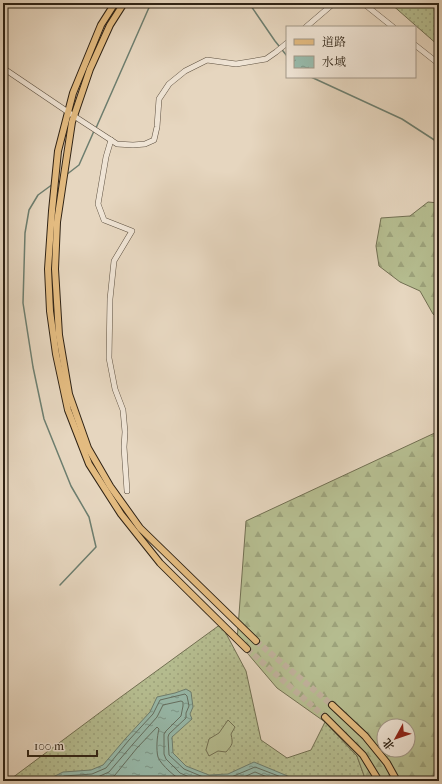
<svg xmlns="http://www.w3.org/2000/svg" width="442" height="784" viewBox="0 0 442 784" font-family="'IM FELL French Canon','Noto Serif SC',serif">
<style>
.grass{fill:url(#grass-dots);stroke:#727053}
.forest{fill:url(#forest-firs);stroke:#727053;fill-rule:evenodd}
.garden{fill:#b6be91;stroke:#727053}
.water{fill:url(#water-ripples);stroke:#6d7e6f}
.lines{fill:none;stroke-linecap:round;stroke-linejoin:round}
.shore{stroke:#636e60;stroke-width:1}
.stream{stroke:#6d7e6f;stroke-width:1.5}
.major-tunnel{stroke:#c1b29d;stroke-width:6;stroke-dasharray:6 3;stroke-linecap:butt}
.minor-casing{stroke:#5d5040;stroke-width:6}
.major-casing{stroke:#2f2315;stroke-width:8}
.minor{stroke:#efe4d5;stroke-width:5}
.major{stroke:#e3bb80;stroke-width:6}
</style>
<defs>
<pattern id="grass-dots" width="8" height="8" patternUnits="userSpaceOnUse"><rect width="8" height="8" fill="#b6be91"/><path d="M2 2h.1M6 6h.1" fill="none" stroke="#9da37c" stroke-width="1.8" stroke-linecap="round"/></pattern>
<pattern id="forest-firs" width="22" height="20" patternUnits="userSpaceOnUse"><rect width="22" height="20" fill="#b6be91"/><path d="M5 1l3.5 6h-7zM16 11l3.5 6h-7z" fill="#9da37c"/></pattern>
<pattern id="water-ripples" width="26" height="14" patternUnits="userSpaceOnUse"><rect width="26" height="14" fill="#97baab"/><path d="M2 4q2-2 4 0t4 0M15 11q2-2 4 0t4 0" fill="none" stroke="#7c978a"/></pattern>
</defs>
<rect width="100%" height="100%" fill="#e6d6bf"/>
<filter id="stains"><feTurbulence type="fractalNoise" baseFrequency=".005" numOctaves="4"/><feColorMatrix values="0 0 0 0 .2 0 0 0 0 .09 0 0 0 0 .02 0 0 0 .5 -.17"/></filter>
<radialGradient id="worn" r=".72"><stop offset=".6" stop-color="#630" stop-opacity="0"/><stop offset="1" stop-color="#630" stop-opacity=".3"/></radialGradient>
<g class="grass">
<path d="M390 3H439V46Z"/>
<path d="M221 624 246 671 261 740 287 758 311 750 325 722 357 756 366 781H8L118 699Z"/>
</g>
<g class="forest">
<path d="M428 202 439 203V320L433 314 420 291 400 282 379 266 376 246 381 218 410 216Z"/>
<path d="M439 431V781H366L357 756 325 722 277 688 237 641 246 521ZM384 726H408V750H384Z"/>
</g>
<path class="garden" d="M228 720 235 727 231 734C233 744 233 744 226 752L218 751 209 756 206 750 209 739 219 733Z"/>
<path class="water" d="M186 689 191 692 193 707 190 714 192 719 172 737 173 753 186 766 209 775 228 774 254 762 290 777H312L319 781H45L63 772 91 770 103 765 126 738 150 712 157 697 175 693Z"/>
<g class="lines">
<g class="shore">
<path d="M54 781 64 776 92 774 106 768 129 740 153 714 160 700 185 694 187 696 189 706 186 713V718L169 734 168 737 169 755 184 769 208 779 229 778 255 767 289 780 298 781"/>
<path d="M65 781 93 779 109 772 133 744 157 717 163 705 181 701 183 702V706L181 716 166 731 164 734V754L166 759 180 773 199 781"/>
<path d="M104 781 111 778 115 775 137 748 157 727 159 729C157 736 156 750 158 757 161 765 176 778 183 781"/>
<path d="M235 781 255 772 277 781"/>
</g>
<g class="stream">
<path d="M249 3 275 41 287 56"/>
<path d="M311 77 402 119 439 143"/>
<path d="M96 128 151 3"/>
<path d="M66 175 79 165 94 131"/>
<path d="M53 184 38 195 29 210 25 233 23 303 33 367 44 419 71 486 89 517 96 547 60 585"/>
</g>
<g class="major-tunnel">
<path d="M256 641 332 705"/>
<path d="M247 649 325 717"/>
</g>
<defs>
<g id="minor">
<path d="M363 3 393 27"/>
<path d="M306 27 334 3"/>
<path d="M415 45 439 64"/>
<path d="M3 68 74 116 117 144 133 145 145 144 154 140 157 127 159 99 169 84 185 71 207 60 236 64 266 59 276 52 287 43"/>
<path d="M111 140 106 157 98 204 104 220 132 231 114 261 110 299 109 358 115 389 123 410 125 432 124 447 127 491"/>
</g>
<g id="major">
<path d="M115 3 101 25 73 93 58 151 52 211 48 269 50 311 56 354 68 410 89 464 121 514 160 563 247 649"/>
<path d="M124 3 110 25 90 69 72 122 57 222 55 269 59 335 69 394 88 448 110 486 140 528 256 641"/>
<path d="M332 705 365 736 387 763 397 781"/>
<path d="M325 717 363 755 379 781"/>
</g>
</defs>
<use href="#minor" class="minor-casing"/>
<use href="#major" class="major-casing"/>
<use href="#minor" class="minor"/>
<use href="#major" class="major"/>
</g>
<rect width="442" height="784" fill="none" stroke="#e6d6bf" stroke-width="16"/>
<rect x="4" y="4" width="434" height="776" fill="none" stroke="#2f2315" stroke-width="2"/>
<rect x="8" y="8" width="426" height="768" fill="none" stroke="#2f2315"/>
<rect x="286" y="26" width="130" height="52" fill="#efe4d5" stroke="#a29788"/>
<rect x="294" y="39" width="20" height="6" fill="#e3bb80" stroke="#a29788"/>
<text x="322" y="46" font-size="12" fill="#2f2315">道路</text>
<rect x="294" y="56" width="20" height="12" fill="url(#water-ripples)" stroke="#a29788"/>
<text x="322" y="66" font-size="12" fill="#2f2315">水域</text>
<g transform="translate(396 738) rotate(230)"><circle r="19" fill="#efe4d5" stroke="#a29788"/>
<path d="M0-3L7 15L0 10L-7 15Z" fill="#8f2418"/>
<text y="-6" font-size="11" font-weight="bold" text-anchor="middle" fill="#2f2315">北</text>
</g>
<path d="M28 750v6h69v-6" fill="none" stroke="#2f2315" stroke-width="2"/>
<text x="34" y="750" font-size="12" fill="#2f2315" stroke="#efe4d5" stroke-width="3" paint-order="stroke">100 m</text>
<rect width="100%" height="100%" filter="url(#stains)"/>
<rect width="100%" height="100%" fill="url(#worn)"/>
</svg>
